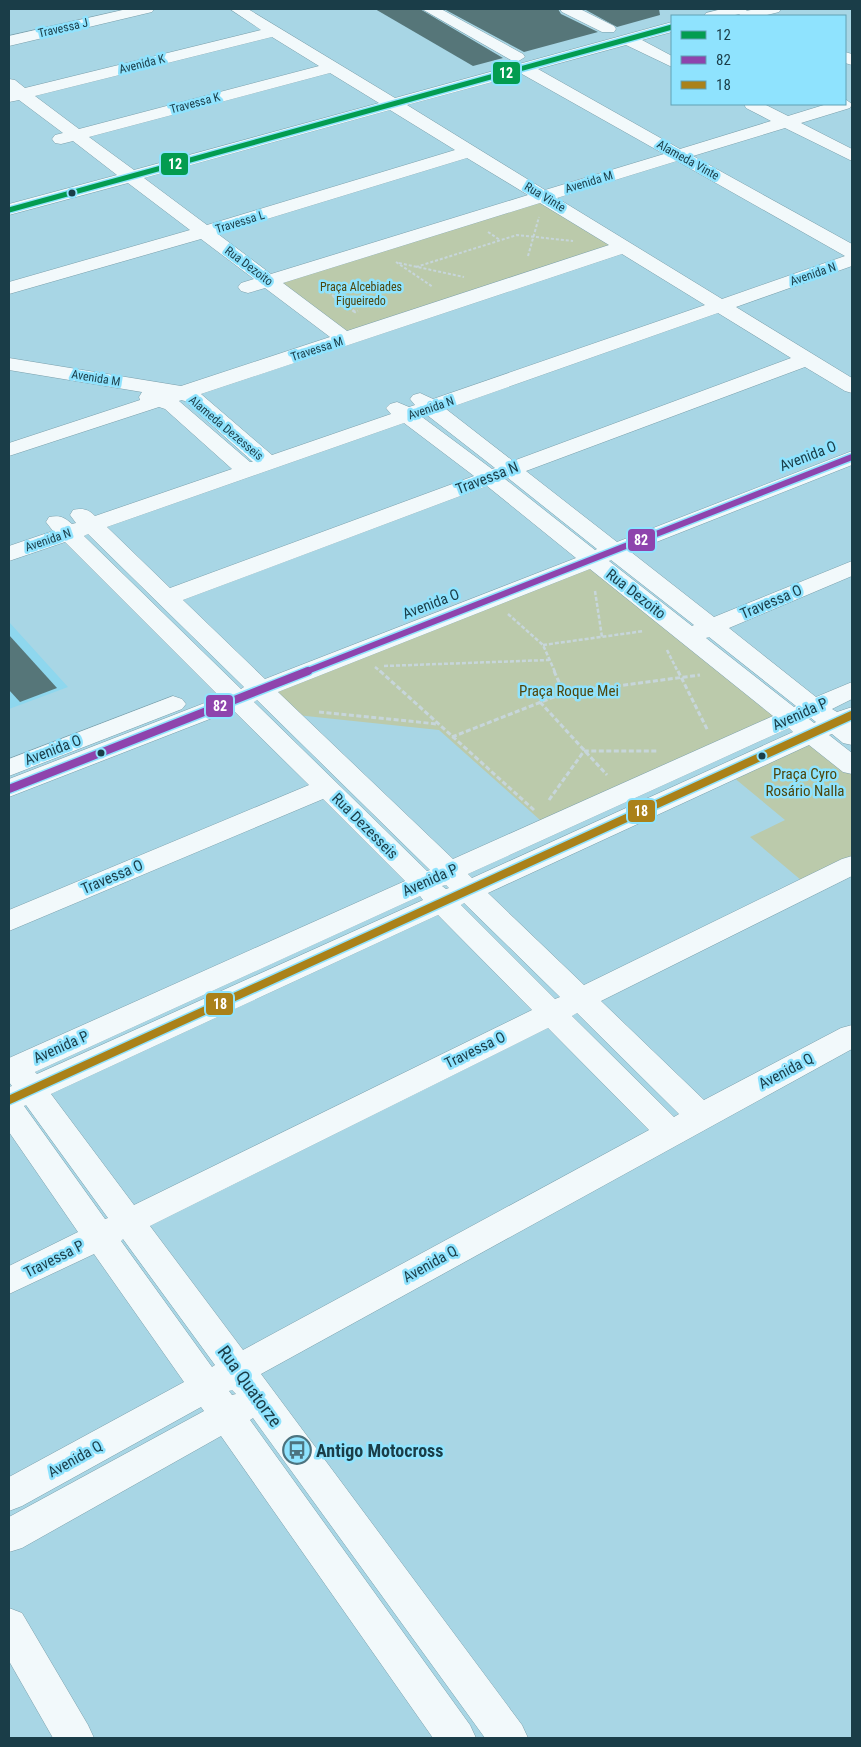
<svg xmlns="http://www.w3.org/2000/svg" width="861" height="1747" viewBox="0 0 861 1747" font-family="'Roboto Condensed',sans-serif">
<style>
.built{fill:#8ed7ee}
.green{fill:#bbcaab}
.building{fill:#567679}
.lines{fill:none;stroke-linecap:round;stroke-linejoin:round}
.minor-casing{stroke:#7a9fab;stroke-width:1}
.path-far2{stroke:#c7d6db;stroke-width:2;stroke-dasharray:3 2;stroke-linecap:butt}
.path-far1{stroke:#c7d6db;stroke-width:2.5;stroke-dasharray:4 2;stroke-linecap:butt}
.path{stroke:#c7d6db;stroke-width:3;stroke-dasharray:5 2.5;stroke-linecap:butt}
.minor{fill:#f2f9fb;fill-rule:evenodd}
.bus-1-casing{stroke:#8fe3fe;stroke-width:8}
.bus-2-far1-casing{stroke:#8fe3fe;stroke-width:9}
.bus-2-casing{stroke:#8fe3fe;stroke-width:11}
.bus-3-casing{stroke:#8fe3fe;stroke-width:11}
.bus-1{stroke:#039c50;stroke-width:5}
.bus-2-far1{stroke:#8e44ad;stroke-width:6}
.bus-2{stroke:#8e44ad;stroke-width:8}
.bus-3{stroke:#aa8119;stroke-width:8}
.bus-dot{fill:#1a3d48;stroke:#8fe3fe;stroke-width:2}
.labels{text-anchor:middle;dominant-baseline:central;stroke-width:5;stroke-linejoin:round;paint-order:stroke}
.far-street-label{font-size:12px;fill:#1a3d48;stroke:#8fe3fe}
.far-park-label{font-size:12px;fill:#4e460d;stroke:#8fe3fe}
.street-label{font-size:15px;fill:#1a3d48;stroke:#8fe3fe}
.park-label{font-size:15px;fill:#4e460d;stroke:#8fe3fe}
.near-street-label{font-size:18px;fill:#1a3d48;stroke:#8fe3fe}
.near-poi-label{font-size:18px;font-weight:bold;fill:#1a3d48;stroke:#8fe3fe;text-anchor:start}
.line-badge{stroke:#8fe3fe;stroke-width:2}
.badge-label{font-size:14px;text-anchor:middle;font-weight:bold;fill:#fff}
</style>
<rect width="100%" height="100%" fill="#a8d6e5"/>
<path class="built" d="M9 622 68 687 9 709Z"/>
<g class="green">
<path d="M544 196 626 247 346 339 270 281Z"/>
<path d="M591 559 791 717 549 828 439 730 287 714 261 690Z"/>
<path d="M812 734 852 766V865L808 886 750 837 785 820 727 772Z"/>
</g>
<g class="building">
<path d="M375 9H420L503 58 473 66Z"/>
<path d="M444 9H558L561 14 598 32 524 52Z"/>
<path d="M584 9H659L660 15 617 27Z"/>
<path d="M9 635 57 688 20 702 9 690Z"/>
</g>
<g class="lines">
<defs>
<g id="minor">
<path d="M127 9H154L152 12 9 46V36Z"/>
<path d="M230 9H248L395 98 672 22V32L642 40 672 56V67L626 45 538 69 680 149 771 121 746 108 744 104H764L788 116 827 104H845V99L852 104 850 108 801 123 852 149V161L785 128 693 156 852 244V266L736 307 852 378V393L845 391 805 367 526 471 617 542 852 451V465L631 552 714 617 852 561V576L729 628 816 697 852 682V699L832 709 837 712 852 707V745L843 743 832 734 829 735 852 753V774L843 772 809 745 488 893 584 985 842 859 852 856V876L601 1001 704 1100 841 1028 852 1025V1049L261 1374 522 1725 528 1738H485L253 1418 250 1420 470 1725 476 1738H433L221 1436 22 1548 9 1552V1517L204 1411 201 1407 22 1506 9 1511V1477L184 1382 94 1254 9 1294V1266L78 1232 9 1132V1087L12 1086 9 1082V1058L405 881 323 799 9 931V910L309 785 233 710 9 797V779L220 697 65 542 9 561V546L53 531 46 522 49 517C60 515 64 517 72 524L76 523 70 515 73 510C83 508 88 509 95 516L232 469 165 409 159 407 9 456V443L140 400 139 397 142 392 9 370V358L181 386 330 337 265 288 248 293 241 291 238 287 241 283 254 279 201 239 9 294V282L190 230 128 183 9 215V204L117 175 73 141 61 144 55 143 52 139 55 135 63 133 19 100 9 102V79L15 80 25 88 261 30ZM272 37 319 66 79 129 35 96ZM330 73 379 103 134 170 89 137ZM522 74 664 154 545 190 407 105ZM390 110 455 150 207 225 144 178ZM467 158 528 195 271 274 218 234ZM677 161 845 256 722 299 557 198ZM540 203 609 245 347 331 283 283ZM622 254 705 305 433 399 420 393 413 395 410 399 415 405 409 407 397 402 390 404 386 408 391 414 272 455 201 394ZM718 313 791 358 513 461 446 409ZM181 400 185 401 253 462H250L179 401ZM427 415 495 468 492 469 422 417ZM404 423 474 476 170 588 107 527ZM508 478 597 549 595 550 505 479ZM487 486 576 558 265 679 183 600ZM88 534 244 687 241 689 84 536ZM611 560 694 625 692 626 609 561ZM590 569 773 716 453 859 278 692ZM709 637 796 706 794 707 706 638ZM257 700 430 870 427 871 254 702ZM811 718 816 722 814 723 809 719ZM789 728 793 732 472 878 468 874ZM446 885 449 888 446 889 442 886ZM420 896 423 900 37 1074 35 1072ZM464 903 560 997 555 999 461 905ZM438 915 532 1010 134 1205 51 1094ZM577 1013 679 1114 674 1117 572 1016ZM548 1028 649 1130 243 1350 150 1226ZM26 1105 108 1218 105 1219 24 1106ZM123 1239 215 1365 212 1367 121 1241ZM232 1390 236 1394 232 1395 229 1391Z"/>
<path d="M422 9H441L523 54 525 57 517 62 511 60Z"/>
<path d="M560 9H580L614 26 616 29 614 32H602L562 12Z"/>
<path d="M722 9H748L746 11 756 9H781L779 12 763 16H738L740 14 730 16H704L706 13Z"/>
<path d="M845 52 852 54V65L845 63Z"/>
<path d="M173 696 182 699 186 704 182 709 9 776V759Z"/>
<path d="M9 1608 22 1613 88 1725 94 1738H53L9 1661Z"/>
</g>
</defs>
<use href="#minor" class="minor-casing"/>
<g class="path-far2">
<path d="M488 232 500 240"/>
<path d="M528 256 539 217"/>
<path d="M396 262 433 287"/>
<path d="M399 263 464 277"/>
<path d="M416 267 517 235 573 241"/>
<path d="M320 286 335 297"/>
</g>
<g class="path-far1">
<path d="M333 296 355 312 358 311"/>
<path d="M595 591 602 637"/>
<path d="M508 614 543 645 555 672"/>
<path d="M543 645 644 631"/>
<path d="M667 650 678 672"/>
<path d="M384 666 549 660"/>
<path d="M375 667 381 672"/>
</g>
<g class="path">
<path d="M380 671 534 810"/>
<path d="M554 671 564 693"/>
<path d="M678 671 708 731"/>
<path d="M540 702 607 775"/>
<path d="M319 712 437 724"/>
<path d="M452 737 564 693 700 675"/>
<path d="M549 800 584 751H658"/>
</g>
<use href="#minor" class="minor"/>
<defs>
<path id="bus-1" d="M9 210 672 27"/>
<path id="bus-2-far1" d="M305 672 852 457"/>
<path id="bus-2" d="M9 789 308 671"/>
<path id="bus-3" d="M9 1100 852 715"/>
</defs>
<use href="#bus-1" class="bus-1-casing"/>
<use href="#bus-2-far1" class="bus-2-far1-casing"/>
<use href="#bus-2" class="bus-2-casing"/>
<use href="#bus-3" class="bus-3-casing"/>
<use href="#bus-1" class="bus-1"/>
<use href="#bus-2-far1" class="bus-2-far1"/>
<use href="#bus-2" class="bus-2"/>
<use href="#bus-3" class="bus-3"/>
</g>
<defs>
<symbol id="bus-ring" viewBox="-11 -11 22 22"><circle r="9.5" fill="#8fe3fe" stroke="#4c737f" stroke-width="1.5"/><path d="M-5-6H5V4H4V6H2V4H-2V6H-4V4H-5ZM-3.5-4V0h7V-4ZM-3.5 1.2v1.5H-2V1.2ZM2 1.2v1.5H3.5V1.2Z" fill="#4c737f"/></symbol>
</defs>
<g fill-rule="evenodd">
<use href="#bus-ring" x="281" y="1434" width="32" height="32"/>
</g>
<g class="bus-dot">
<circle cx="72" cy="193" r="4.5"/>
<circle cx="101" cy="753" r="4.5"/>
<circle cx="762" cy="756" r="4.5"/>
</g>
<g class="labels">
<g class="far-street-label">
<text transform="translate(63 28) rotate(-13)">Travessa J</text>
<text transform="translate(142 64) rotate(-14)">Avenida K</text>
<text transform="translate(195 103) rotate(-15)">Travessa K</text>
<text transform="translate(688 160) rotate(29)">Alameda Vinte</text>
<text transform="translate(589 182) rotate(-17)">Avenida M</text>
<text transform="translate(545 197) rotate(31)">Rua Vinte</text>
<text transform="translate(240 222) rotate(-17)">Travessa L</text>
<text transform="translate(249 266) rotate(37)">Rua Dezoito</text>
<text transform="translate(813 274) rotate(-19)">Avenida N</text>
<text transform="translate(317 349) rotate(-18)">Travessa M</text>
<text transform="translate(96 378) rotate(9)">Avenida M</text>
<text transform="translate(431 408) rotate(-19)">Avenida N</text>
<text transform="translate(226 428) rotate(40)">Alameda Dezesseis</text>
<text transform="translate(48 540) rotate(-19)">Avenida N</text>
</g>
<g class="far-park-label">
<text x="361" y="287">Praça Alcebiades<tspan x="361" dy="14">Figueiredo</tspan></text>
</g>
<g class="street-label">
<text transform="translate(808 456) rotate(-21)">Avenida O</text>
<text transform="translate(487 478) rotate(-21)">Travessa N</text>
<text transform="translate(636 594) rotate(38)">Rua Dezoito</text>
<text transform="translate(771 602) rotate(-23)">Travessa O</text>
<text transform="translate(431 604) rotate(-21)">Avenida O</text>
<text transform="translate(800 714) rotate(-24)">Avenida P</text>
<text transform="translate(53 750) rotate(-21)">Avenida O</text>
<text transform="translate(365 826) rotate(45)">Rua Dezesseis</text>
<text transform="translate(112 877) rotate(-23)">Travessa O</text>
<text transform="translate(430 880) rotate(-24)">Avenida P</text>
<text transform="translate(61 1047) rotate(-24)">Avenida P</text>
<text transform="translate(475 1050) rotate(-26)">Travessa O</text>
<text transform="translate(786 1071) rotate(-28)">Avenida Q</text>
<text transform="translate(54 1259) rotate(-27)">Travessa P</text>
<text transform="translate(430 1264) rotate(-29)">Avenida Q</text>
<text transform="translate(75 1459) rotate(-29)">Avenida Q</text>
</g>
<g class="park-label">
<text x="569" y="691">Praça Roque Mei</text>
<text x="805" y="774">Praça Cyro<tspan x="805" dy="17">Rosário Nalla</tspan></text>
</g>
<g class="near-street-label">
<text transform="translate(250 1386) rotate(54)">Rua Quatorze</text>
</g>
<g class="near-poi-label">
<text x="316" y="1450">Antigo Motocross</text>
</g>
</g>
<g class="line-badge">
<rect x="492" y="61" width="29" height="24" rx="5" fill="#039c50"/>
<rect x="160" y="152" width="29" height="24" rx="5" fill="#039c50"/>
<rect x="627" y="528" width="29" height="24" rx="5" fill="#8e44ad"/>
<rect x="205" y="694" width="29" height="24" rx="5" fill="#8e44ad"/>
<rect x="627" y="799" width="29" height="24" rx="5" fill="#aa8119"/>
<rect x="205" y="992" width="29" height="24" rx="5" fill="#aa8119"/>
</g>
<g class="badge-label">
<text x="506" y="78">12</text>
<text x="175" y="169">12</text>
<text x="641" y="545">82</text>
<text x="220" y="711">82</text>
<text x="641" y="816">18</text>
<text x="220" y="1009">18</text>
</g>
<rect width="861" height="1747" fill="none" stroke="#1a3d48" stroke-width="20"/>
<rect x="671" y="15" width="175" height="90" fill="#8fe3fe" stroke="#60a1b5"/>
<rect x="681" y="31" width="25" height="8" fill="#039c50" stroke="#60a1b5"/>
<text x="716" y="40" font-size="15" fill="#1a3d48">12</text>
<rect x="681" y="56" width="25" height="8" fill="#8e44ad" stroke="#60a1b5"/>
<text x="716" y="65" font-size="15" fill="#1a3d48">82</text>
<rect x="681" y="81" width="25" height="8" fill="#aa8119" stroke="#60a1b5"/>
<text x="716" y="90" font-size="15" fill="#1a3d48">18</text>
</svg>
